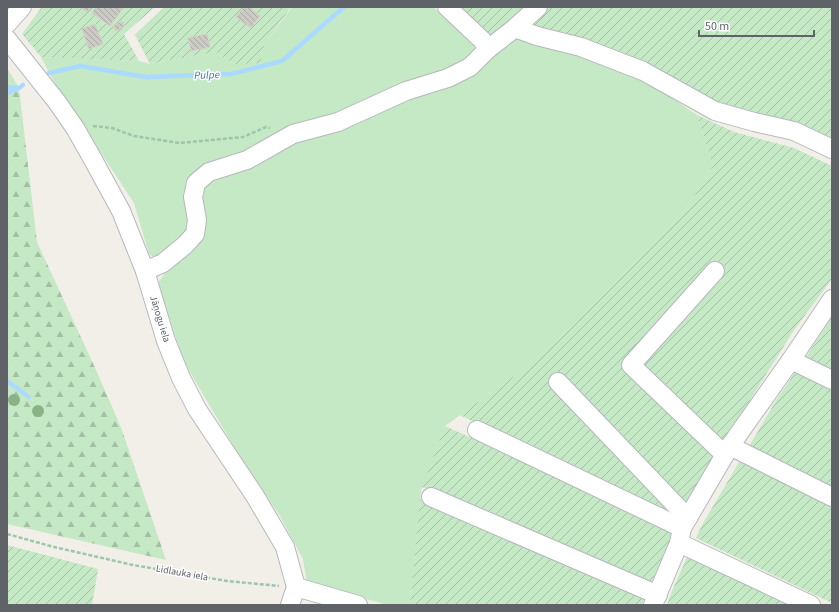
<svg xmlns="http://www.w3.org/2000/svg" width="839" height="612" viewBox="0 0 839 612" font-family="'Source Sans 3',sans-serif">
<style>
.grass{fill:#c5e8c5}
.forest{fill:url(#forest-firs)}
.garden{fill:url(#garden-furrows)}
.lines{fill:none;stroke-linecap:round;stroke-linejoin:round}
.stream{stroke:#aadaff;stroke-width:4.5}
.building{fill:url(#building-back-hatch);stroke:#d6d1c6}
.minor-casing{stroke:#b5b8bc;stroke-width:20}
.path{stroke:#9cc7a9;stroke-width:2.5;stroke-dasharray:4 2;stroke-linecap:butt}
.minor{stroke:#fff;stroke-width:18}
.tree{fill:#89b387}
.labels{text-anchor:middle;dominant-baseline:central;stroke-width:3;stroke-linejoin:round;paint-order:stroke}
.street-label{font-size:10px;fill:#5f6368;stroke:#fff}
.water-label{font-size:11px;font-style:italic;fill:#4174aa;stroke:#fff}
</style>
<defs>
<pattern id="forest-firs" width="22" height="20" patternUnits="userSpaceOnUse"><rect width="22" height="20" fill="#c5e8c5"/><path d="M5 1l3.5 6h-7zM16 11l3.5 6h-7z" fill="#a3c0a4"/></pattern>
<pattern id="garden-furrows" width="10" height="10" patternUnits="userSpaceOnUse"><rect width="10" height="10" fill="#c5e8c5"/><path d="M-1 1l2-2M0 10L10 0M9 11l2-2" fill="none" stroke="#a3c0a4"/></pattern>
<pattern id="building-back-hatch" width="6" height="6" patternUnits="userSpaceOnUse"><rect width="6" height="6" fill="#cccac5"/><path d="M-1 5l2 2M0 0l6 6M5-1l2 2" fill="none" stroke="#a9a8a4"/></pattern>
</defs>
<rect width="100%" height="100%" fill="#f1efe8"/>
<g class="grass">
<path d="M292 7H433L481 46 467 62 248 155 202 168 189 233 157 259 149 254 134 203 53 80 41 57 139 61 150 64 216 52 234 64 264 45Z"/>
<path d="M516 35 636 74 697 115 713 166 687 208 571 328 517 374 445 426 421 491 410 605H388L307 583 303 559 280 516 240 457 184 362 158 283 169 267 201 241 203 223 200 193 209 178 250 169 302 137 417 94 469 78Z"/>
<path d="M7 68 19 88 7 93Z"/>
</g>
<path class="forest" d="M19 88 37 242 97 372 122 430 166 560 7 524V93Z"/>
<g class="garden">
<path d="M42 7H155L124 34 139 61 41 57 22 34Z"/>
<path d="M164 7H291L264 45 260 63 234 64 216 52 150 64 135 35Z"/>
<path d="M451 7H524L494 35 478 32Z"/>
<path d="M544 7H832V143L711 102 527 25Z"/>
<path d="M697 115 734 132 794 148 832 166V279L794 330 721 446 625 365 715 454 686 509 555 373 550 378 681 518 678 524 460 415 517 374 571 328 687 208 713 166Z"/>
<path d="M832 317V374L804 360Z"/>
<path d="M796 371 832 389V490L748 448 777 399Z"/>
<path d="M445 426 675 531 651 583 422 487Z"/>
<path d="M741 459 832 504V603L696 538 702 525Z"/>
<path d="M420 499 646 594 642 605H410Z"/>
<path d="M7 545 98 569 92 605H7Z"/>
<path d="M688 555 795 605H667L672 591Z"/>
</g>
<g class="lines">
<g class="stream">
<path d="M49 73 80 66 146 77 231 74 282 61 344 7"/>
<path d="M7 87 19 88 23 85"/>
<path d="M7 93 17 89"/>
<path d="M7 381 29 397"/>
</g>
</g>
<g class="building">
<path d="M80 7H91L87 12Z"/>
<path d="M96 7H124L110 26 92 13Z"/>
<path d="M244 7H249L260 16 251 28 236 17Z"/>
<path d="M122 21 125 26 116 31 113 26Z"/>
<path d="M95 24 103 44 89 49 82 29Z"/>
<path d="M207 34 210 47 191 51 188 38Z"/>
</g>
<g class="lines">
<defs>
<g id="minor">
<path d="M447 7 482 40 488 49"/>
<path d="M7 24 22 7"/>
<path d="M515 28 537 36 581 47 643 71 715 111 754 122 794 131 832 149"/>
<path d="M7 39 57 102 75 128 91 156 121 211 145 271 166 341 181 378 197 409 255 496 285 547 296 587 290 605"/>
<path d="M145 271 163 263 185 245 195 234 197 220 193 197 196 183 209 172 247 160 293 134 338 122 406 91 448 78 470 67 488 49 515 28 538 7"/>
<path d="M715 271 631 365 725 455"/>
<path d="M791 360 832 380"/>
<path d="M558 382 688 518"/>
<path d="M477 430 682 528"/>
<path d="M730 446 832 497"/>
<path d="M431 497 658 595"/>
<path d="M679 543 811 605"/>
<path d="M296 587 358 605"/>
<path d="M653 605 679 543 682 528 730 446 791 360 832 299"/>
</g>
</defs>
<use href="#minor" class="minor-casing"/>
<g class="path">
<path d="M93 126 112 128 134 136 179 143 243 137 266 127 270 128"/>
<path d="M7 534 54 547 133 565 227 581 279 586"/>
</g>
<use href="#minor" class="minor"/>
</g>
<g class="tree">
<circle cx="14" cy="400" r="6"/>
<circle cx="38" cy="411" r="6"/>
</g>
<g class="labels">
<g class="street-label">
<text transform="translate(160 319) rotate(73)">Jāņogu iela</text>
<text transform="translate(182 573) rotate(10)">Lidlauka iela</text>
</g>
<g class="water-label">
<text transform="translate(207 75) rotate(-2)">Pulpe</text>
</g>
</g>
<rect width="839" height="612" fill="none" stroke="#5f6368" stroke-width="16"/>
<path d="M699 30v6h115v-6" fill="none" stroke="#5f6368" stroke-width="2"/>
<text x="705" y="30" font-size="12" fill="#5f6368" stroke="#ffffff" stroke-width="3" paint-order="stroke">50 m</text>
</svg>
